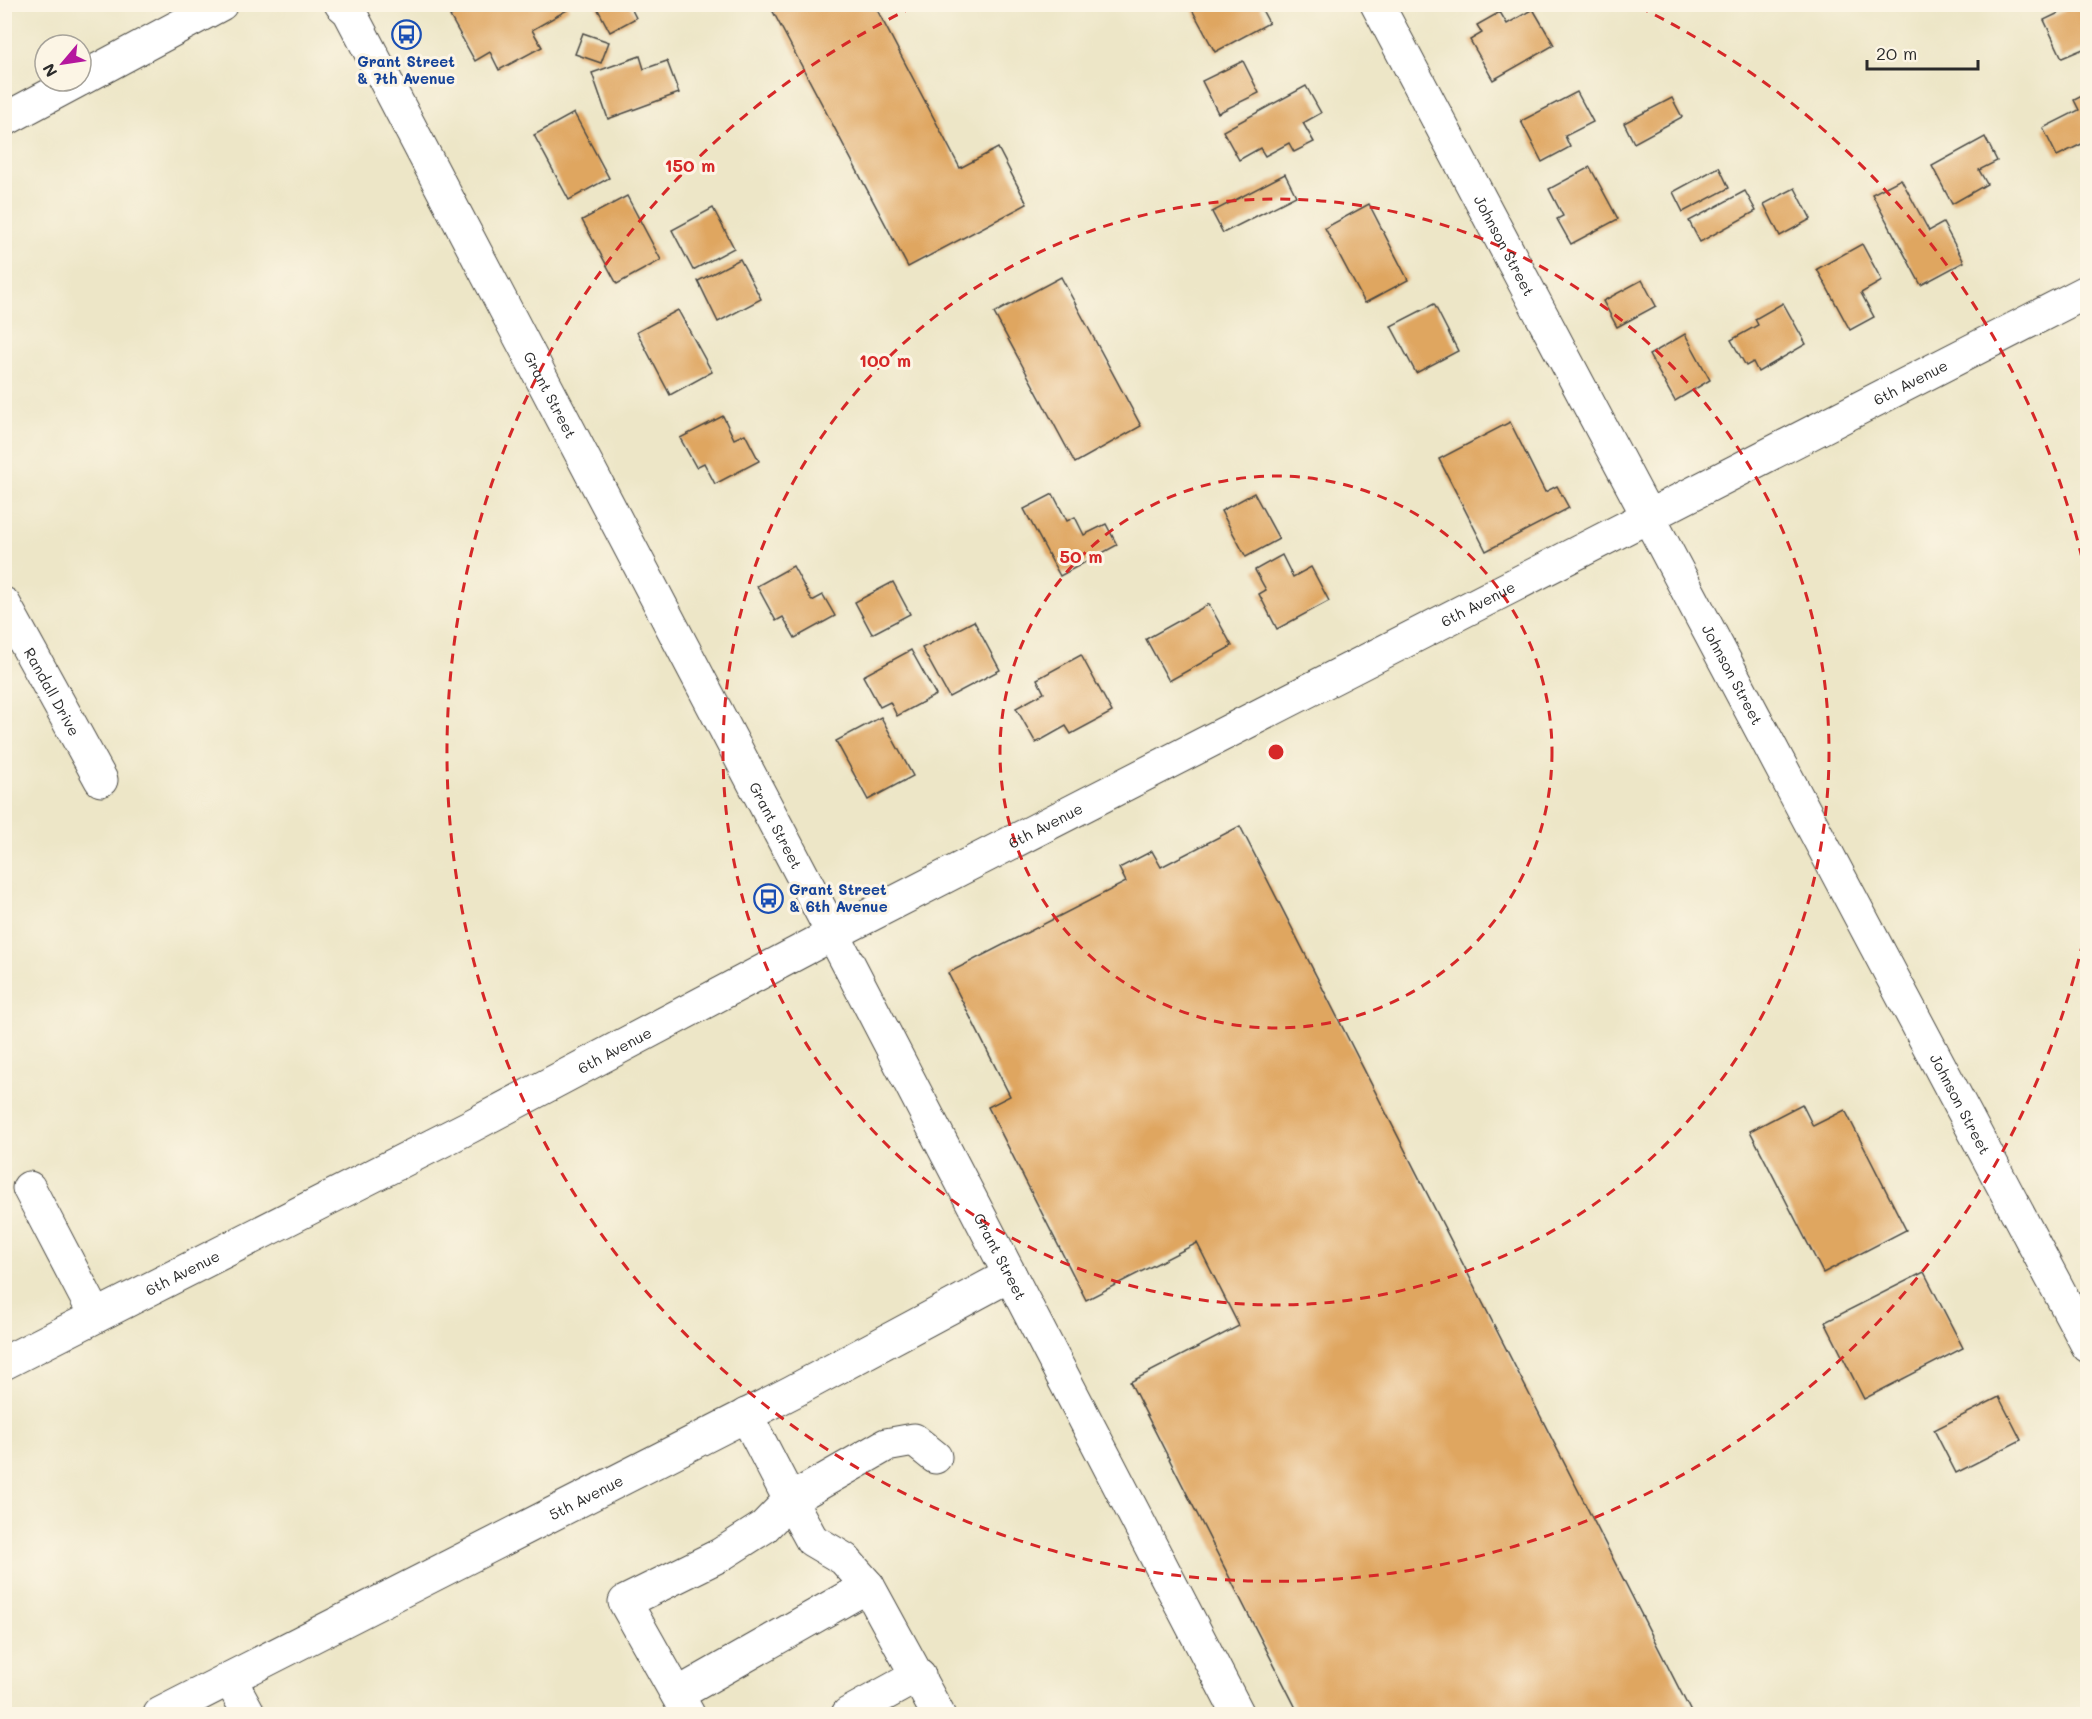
<svg xmlns="http://www.w3.org/2000/svg" width="2092" height="1719" viewBox="0 0 2092 1719" font-family="Mali,sans-serif">
<style>
.building{fill:#dfa661}
.lines{fill:none;stroke-linecap:round;stroke-linejoin:round}
.minor-casing{stroke:#484742;stroke-width:35}
.minor{stroke:#fff;stroke-width:33}
.ring{fill:none;stroke:#d62828;stroke-width:3;stroke-dasharray:10 8}
.labels{text-anchor:middle;dominant-baseline:central;stroke-width:6;stroke-linejoin:round;paint-order:stroke}
.transit-label{font-size:15px;font-weight:bold;fill:#164399;stroke:#fcf5e5}
.street-label{font-size:15px;fill:#2b2b2b;stroke:#fcf5e5}
.centre{fill:#d62828;stroke:#fcf5e5;stroke-width:3}
.ring-label{font-size:18px;text-anchor:middle;font-weight:bold;fill:#d62828;stroke:#fcf5e5;stroke-width:6;stroke-linejoin:round;paint-order:stroke}
</style>
<rect width="100%" height="100%" fill="#fcf5e5"/>
<filter id="ink" filterUnits="userSpaceOnUse"><feTurbulence type="fractalNoise" baseFrequency=".0167" numOctaves="2"/><feDisplacementMap in="SourceGraphic" scale="12" xChannelSelector="R" yChannelSelector="G"/><feConvolveMatrix kernelMatrix="1 2 1 2 8 2 1 2 1" color-interpolation-filters="sRGB"/></filter>
<filter id="wash" filterUnits="userSpaceOnUse"><feTurbulence type="fractalNoise" baseFrequency=".008" numOctaves="4" result="noise"/><feDisplacementMap in="SourceGraphic" scale="24" xChannelSelector="R" yChannelSelector="G"/><feGaussianBlur stdDeviation="1.35" result="paint"/><feColorMatrix in="noise" values="0 0 0 0 0 0 0 0 0 0 0 0 0 0 0 0 0 1.4 0 .05"/><feComposite in="paint" operator="in"/></filter>
<g filter="url(#wash)">
<rect width="100%" height="100%" fill="#ede6c7"/>
<g id="blocks">
<g class="building">
<path d="M472 4H567L569 9 532 30 542 47 499 70 490 52 475 61 450 16Z"/>
<path d="M595 4H629L636 18 610 32Z"/>
<path d="M769 4H874L960 168 998 148 1027 204 908 267Z"/>
<path d="M1189 4H1259L1269 23 1215 52Z"/>
<path d="M2063 4H2088V47L2062 58 2044 20 2065 10Z"/>
<path d="M1533 9 1554 45 1493 80 1470 40 1482 33 1477 25 1500 12 1507 24Z"/>
<path d="M583 33 609 42 601 63 575 54Z"/>
<path d="M640 56 644 69 667 61 679 93 608 119 592 73Z"/>
<path d="M1243 61 1259 93 1218 113 1202 81Z"/>
<path d="M1306 86 1321 113 1303 123 1314 142 1294 152 1289 143 1265 156 1260 148 1239 160 1223 131Z"/>
<path d="M1577 92 1593 122 1565 136 1570 147 1542 162 1521 121Z"/>
<path d="M2088 93V141L2057 156 2043 128 2079 110 2074 100Z"/>
<path d="M1672 98 1682 117 1634 143 1624 123Z"/>
<path d="M574 113 609 178 569 200 534 135Z"/>
<path d="M1985 137 1997 161 1979 170 1987 184 1952 204 1932 166Z"/>
<path d="M1590 167 1618 219 1571 244 1557 219 1563 216 1549 189Z"/>
<path d="M1719 167 1729 188 1683 212 1673 192Z"/>
<path d="M1285 174 1296 196 1223 233 1212 212Z"/>
<path d="M1901 179 1929 231 1943 223 1964 262 1921 285 1872 194Z"/>
<path d="M1795 188 1811 219 1780 236 1764 204Z"/>
<path d="M1745 191 1756 211 1700 242 1689 221Z"/>
<path d="M627 196 661 260 617 284 582 220Z"/>
<path d="M1369 204 1408 280 1365 303 1325 228Z"/>
<path d="M713 208 734 248 693 270 672 230Z"/>
<path d="M1862 244 1882 281 1861 293 1874 317 1850 330 1817 269Z"/>
<path d="M740 259 761 299 718 322 698 281Z"/>
<path d="M1061 277 1141 426 1075 463 994 313Z"/>
<path d="M1642 280 1656 306 1617 327 1603 301Z"/>
<path d="M1783 303 1806 344 1758 372 1753 362 1746 366 1731 340 1758 325 1755 319Z"/>
<path d="M1434 304 1458 351 1416 373 1391 326Z"/>
<path d="M678 310 712 372 670 395 637 332Z"/>
<path d="M1685 334 1710 380 1675 401 1649 355Z"/>
<path d="M723 416 734 439 745 434 759 461 715 484 704 463 696 467 680 438Z"/>
<path d="M1510 422 1545 492 1557 486 1569 508 1486 551 1439 459Z"/>
<path d="M1254 493 1279 539 1246 557 1221 511Z"/>
<path d="M1053 494 1067 521 1075 517 1084 535 1106 524 1117 545 1060 576 1024 509Z"/>
<path d="M1282 555 1293 577 1311 567 1329 601 1277 629 1259 594 1266 590 1255 570Z"/>
<path d="M793 566 812 601 823 595 835 616 795 638 783 617 776 621 757 586Z"/>
<path d="M893 582 910 614 872 634 855 602Z"/>
<path d="M1209 604 1232 646 1169 681 1146 639Z"/>
<path d="M974 621 1000 670 949 697 922 648Z"/>
<path d="M911 650 936 695 897 716 890 702 880 707 863 676Z"/>
<path d="M1081 655 1112 712 1071 734 1066 726 1036 743 1016 708 1044 693 1037 679Z"/>
<path d="M881 717 913 776 868 800 836 741Z"/>
<path d="M1240 826 1692 1714H1299L1130 1382 1239 1326 1197 1243 1086 1300 988 1107 1010 1096 948 973 1126 882 1119 868 1152 851 1161 867Z"/>
<path d="M1802 1104 1813 1126 1845 1110 1906 1230 1823 1273 1750 1131Z"/>
<path d="M1924 1272 1963 1348 1864 1399 1825 1322Z"/>
<path d="M1999 1397 2021 1440 1956 1473 1934 1430Z"/>
</g>
</g>
</g>
<g filter="url(#ink)">
<use href="#blocks" fill-opacity="0" stroke="#484742" stroke-width="1.5"/>
<g class="lines">
<defs>
<g id="minor">
<path id="s1" d="M341 4 349 11 833 934 1238 1714"/>
<path id="s2" d="M1377 4C1613 452 1853 898 2088 1346"/>
<path d="M81 79 221 4"/>
<path d="M4 120 77 81"/>
<path id="s3" d="M4 604 101 780"/>
<path d="M29 1188 96 1316"/>
<path id="s4" d="M4 1363 469 1127 833 934 2088 291"/>
<path d="M746 1415 790 1500 886 1445 914 1440 935 1457"/>
<path d="M230 1679 249 1714"/>
<path d="M678 1694 868 1586"/>
<path id="s5" d="M160 1714 792 1392 1010 1275"/>
<path d="M688 1714 625 1602 720 1555 764 1527 790 1500 812 1540 844 1559 868 1586 938 1714"/>
<path d="M848 1714 919 1675"/>
</g>
</defs>
<use href="#minor" class="minor-casing"/>
<use href="#minor" class="minor"/>
</g>
</g>
<g class="ring">
<circle cx="1276" cy="752" r="276"/>
<circle cx="1276" cy="752" r="553"/>
<path d="M2087 924A829 829 0 1 1 913 7M1639 7A829 829 0 0 1 2087 580"/>
</g>
<defs>
<symbol id="bus-ring" viewBox="-11 -11 22 22"><circle r="9.5" fill="#fcf5e5" stroke="#1a4fb4" stroke-width="1.5"/><path d="M-5-6H5V4H4V6H2V4H-2V6H-4V4H-5ZM-3.5-4V0h7V-4ZM-3.5 1.2v1.5H-2V1.2ZM2 1.2v1.5H3.5V1.2Z" fill="#1a4fb4"/></symbol>
</defs>
<g fill-rule="evenodd">
<use href="#bus-ring" x="390" y="18" width="33" height="33"/>
<use href="#bus-ring" x="752" y="882" width="33" height="33"/>
</g>
<g class="labels">
<g class="transit-label">
<text x="406" y="61">Grant Street<tspan x="406" dy="17">&amp; 7th Avenue</tspan></text>
<text x="789" y="889" text-anchor="start">Grant Street<tspan x="789" dy="17">&amp; 6th Avenue</tspan></text>
</g>
<g class="street-label">
<text stroke="none"><textPath href="#s2" startOffset="273">Johnson Street</textPath></text>
<text stroke="none"><textPath href="#s4" startOffset="2144">6th Avenue</textPath></text>
<text stroke="none"><textPath href="#s1" startOffset="444">Grant Street</textPath></text>
<text stroke="none"><textPath href="#s4" startOffset="1658">6th Avenue</textPath></text>
<text stroke="none"><textPath href="#s2" startOffset="759">Johnson Street</textPath></text>
<text stroke="none"><textPath href="#s3" startOffset="100">Randall Drive</textPath></text>
<text stroke="none"><textPath href="#s4" startOffset="1172">6th Avenue</textPath></text>
<text stroke="none"><textPath href="#s1" startOffset="930">Grant Street</textPath></text>
<text stroke="none"><textPath href="#s4" startOffset="686">6th Avenue</textPath></text>
<text stroke="none"><textPath href="#s2" startOffset="1245">Johnson Street</textPath></text>
<text stroke="none"><textPath href="#s1" startOffset="1416">Grant Street</textPath></text>
<text stroke="none"><textPath href="#s4" startOffset="200">6th Avenue</textPath></text>
<text stroke="none"><textPath href="#s5" startOffset="478">5th Avenue</textPath></text>
</g>
</g>
<circle cx="1276" cy="752" r="9" class="centre"/>
<g class="ring-label">
<text x="690" y="172">150 m</text>
<text x="885" y="367">100 m</text>
<text x="1081" y="563">50 m</text>
</g>
<rect width="2092" height="1719" fill="none" stroke="#fcf5e5" stroke-width="24"/>
<g transform="translate(63 63) rotate(241)"><circle r="28" fill="#fcf5e5" stroke="#a8a49b" stroke-width="1.5"/>
<path d="M0-4.5L10 22L0 15L-10 22Z" fill="#b5179e"/>
<text y="-9" font-size="16" font-weight="bold" text-anchor="middle" fill="#2b2b2b">N</text>
</g>
<path d="M1867 60v9h111v-9" fill="none" stroke="#2b2b2b" stroke-width="3"/>
<text x="1876" y="60" font-size="18" fill="#2b2b2b" stroke="#fcf5e5" stroke-width="4.5" paint-order="stroke">20 m</text>
</svg>
